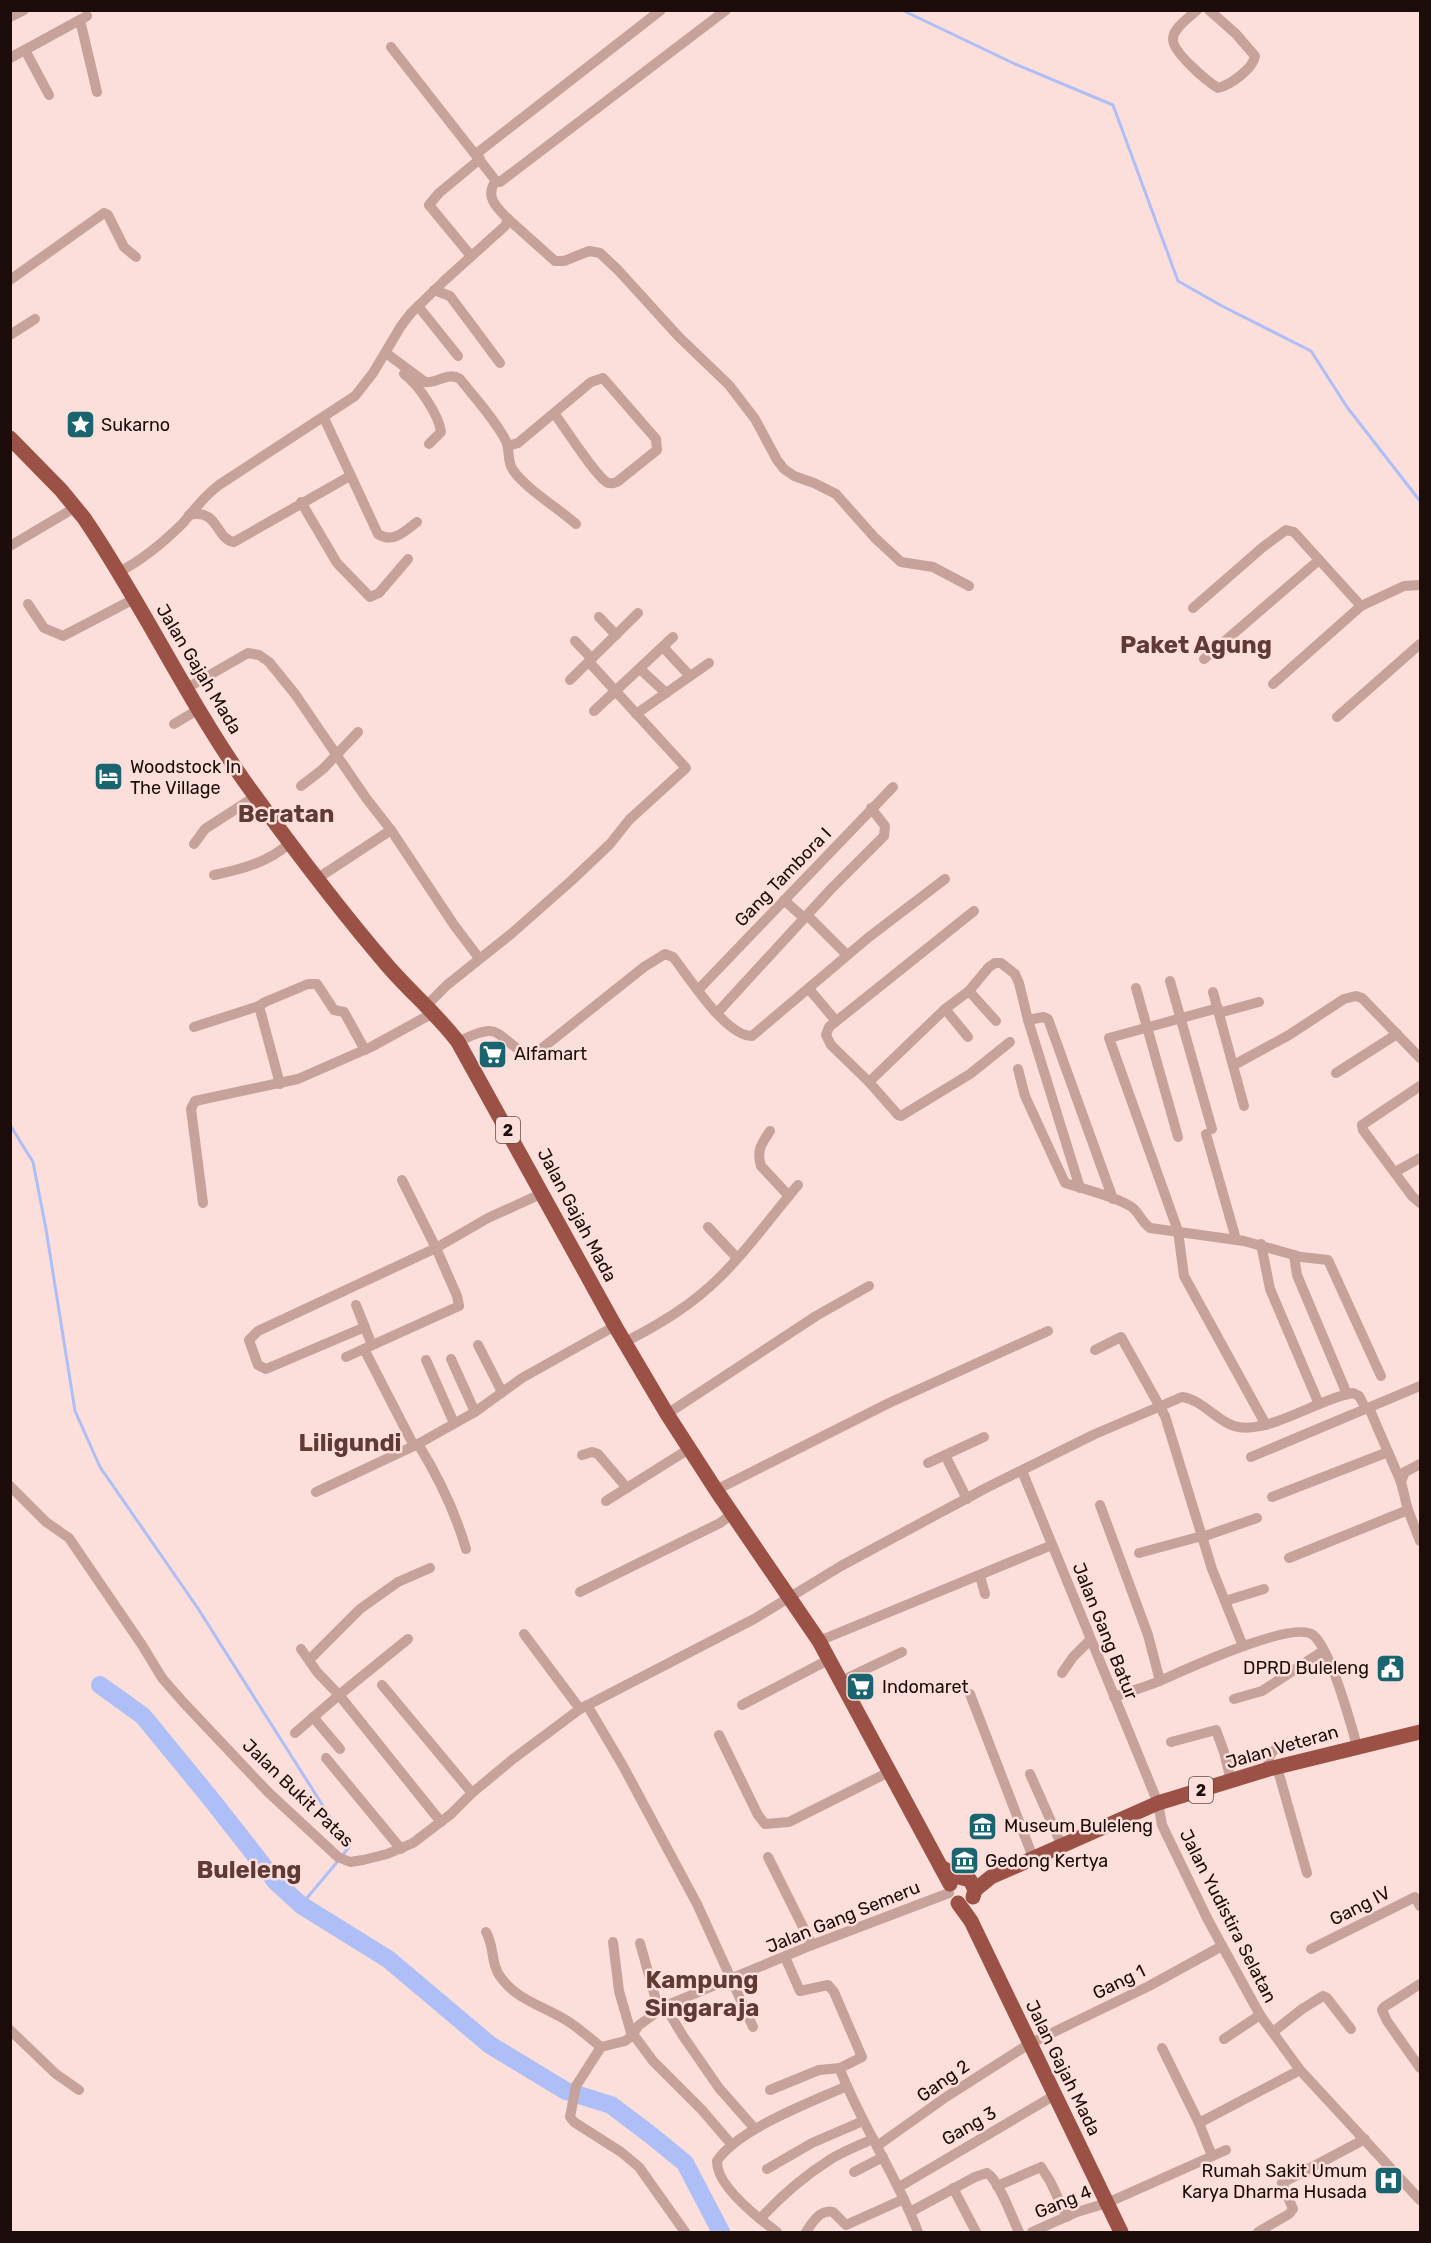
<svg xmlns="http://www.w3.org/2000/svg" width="1431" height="2243" viewBox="0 0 1431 2243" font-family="Rubik,sans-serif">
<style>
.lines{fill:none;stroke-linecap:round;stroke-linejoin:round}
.stream{stroke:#adbff6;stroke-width:3}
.river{stroke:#adbff6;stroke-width:18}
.minor{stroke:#c7a29b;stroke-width:10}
.highway{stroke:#9b5145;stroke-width:15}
.labels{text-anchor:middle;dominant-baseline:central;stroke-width:5;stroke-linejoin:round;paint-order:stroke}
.shield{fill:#fcdfda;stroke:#5f4c48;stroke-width:1.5}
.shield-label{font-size:16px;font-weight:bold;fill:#1c0d0a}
.poi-label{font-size:18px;fill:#1c0d0a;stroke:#fcdfda;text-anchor:start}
.street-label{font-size:18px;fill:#1c0d0a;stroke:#fcdfda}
.district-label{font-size:24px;font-weight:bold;fill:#603a34;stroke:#fcdfda}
</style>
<rect width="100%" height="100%" fill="#fcdfda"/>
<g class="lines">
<g class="stream">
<path d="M902 10 1015 64 1113 105 1178 281 1222 306 1311 351 1347 407 1420 501"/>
<path d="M10 1125 33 1162 46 1229 75 1411 100 1467 197 1607 349 1847 342 1856"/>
<path d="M301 1905 338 1861"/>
</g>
<path class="river" d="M100 1685 143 1716 211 1799 276 1882 301 1905 388 1959 490 2045 566 2091 611 2105 652 2136 685 2163 721 2232"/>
<g class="minor">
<path d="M1197 10C1189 18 1173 28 1173 39 1172 52 1208 82 1218 88 1230 85 1253 69 1255 56L1236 34 1209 10"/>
<path d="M10 17 24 10"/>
<path d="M80 20 97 92"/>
<path d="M391 47 496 181 500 182 726 10"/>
<path d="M25 50 49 95"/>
<path d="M10 58 87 16"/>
<path d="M476 154 661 10"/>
<path d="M508 219 555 261H564L589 251 600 253 618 270 679 337 729 385 755 419 777 460 784 469 794 476 814 483 836 494 875 538 901 562 933 567 969 586"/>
<path d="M471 256 429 205 439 193 480 159"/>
<path d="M10 280 104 213 108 215 124 247 136 257"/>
<path d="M434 290 450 296 500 363"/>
<path d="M418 306 458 356"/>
<path d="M10 335 35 319"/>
<path d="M386 353 425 382C438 384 447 371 460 379 475 398 493 417 505 439 511 449 506 460 513 470 524 487 559 509 576 524"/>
<path d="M404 374C418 384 439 415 441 432L429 444"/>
<path d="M324 418 378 534C393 544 405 531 417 522"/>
<path d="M508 446 518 443 591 382 603 378 656 439 657 450 617 482C613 483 612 484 608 483 597 478 563 425 554 413"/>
<path d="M301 502 337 563 370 597 379 593 408 559"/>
<path d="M189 515C219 508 215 539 234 542L350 476"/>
<path d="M10 546 76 507"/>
<path d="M119 572C142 560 164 542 183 523 195 509 204 496 219 485L355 396 373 373 401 326 411 313 445 280 505 226 508 219C497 208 484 196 496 181"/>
<path d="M28 604 44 628 63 636 134 599"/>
<path d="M1193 608 1263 547 1286 530 1294 532 1361 606 1404 586 1420 585"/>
<path d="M599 617 616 635"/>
<path d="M575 641 592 659"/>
<path d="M663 647 690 676"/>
<path d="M1204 659 1319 560"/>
<path d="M640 669 666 693"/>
<path d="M570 680 638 613"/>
<path d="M1273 684 1361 606"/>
<path d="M187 688 248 653 259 655 269 662 295 694 366 798 391 830 454 925 479 958"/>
<path d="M594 711 673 637"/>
<path d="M636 714 709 663"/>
<path d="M1337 717 1420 644"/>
<path d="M174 724 199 709"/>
<path d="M301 786 323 769 358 732"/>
<path d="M194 844 205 829 256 796"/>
<path d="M214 875C243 869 269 862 291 842"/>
<path d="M318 878 391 830"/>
<path d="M784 900 804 918"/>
<path d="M974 911 829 1027 826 1035 831 1045 869 1082 898 1115 901 1116 970 1074 1010 1042"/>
<path d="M807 915 847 955"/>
<path d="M1170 981 1212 1129"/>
<path d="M1136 988 1178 1137"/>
<path d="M809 989 836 1021"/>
<path d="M698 990 893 787"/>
<path d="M969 991 996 1021"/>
<path d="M1213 992 1244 1106"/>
<path d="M426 1006 447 985 511 934 571 881 610 844 629 820 686 768 589 662"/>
<path d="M1218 1008 1109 1038 1178 1231 1184 1276 1266 1425"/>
<path d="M945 1009 968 1037"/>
<path d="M717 1013 831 889 884 836 885 826 871 808"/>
<path d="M1219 1013 1259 1002"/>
<path d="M1028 1020 1044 1017 1048 1019 1113 1199"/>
<path d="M194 1027 259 1006"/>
<path d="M458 1042C500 1021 493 1033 526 1055L536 1053 644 967 665 954 673 957C689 977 725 1036 752 1036L869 937 945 879"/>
<path d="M1234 1065 1289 1035 1344 999 1356 996 1362 998 1420 1058"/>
<path d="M1018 1069 1025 1096 1065 1183C1081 1188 1124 1199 1134 1209 1141 1216 1141 1221 1150 1228L1244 1241 1301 1257 1328 1260 1381 1376"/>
<path d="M1336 1073 1397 1034"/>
<path d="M869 1082 945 1009 969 991 989 967 995 963H1001L1015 974 1019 983 1028 1020 1080 1188"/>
<path d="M280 1084 259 1006 265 1002 308 984H317L334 1010 344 1012 365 1050"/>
<path d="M1420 1086 1362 1125 1363 1130 1412 1196 1420 1203"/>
<path d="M770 1131C762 1143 756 1150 761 1166L789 1196"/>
<path d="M1206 1134 1236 1239"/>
<path d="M1395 1172 1420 1158"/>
<path d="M203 1203 191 1109 195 1101 298 1079 371 1047 433 1013"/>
<path d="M708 1227 737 1258"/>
<path d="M1261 1244 1270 1289 1319 1404"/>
<path d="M1294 1255 1297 1275 1347 1394"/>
<path d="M356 1305 372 1345"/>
<path d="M365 1327 266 1369 258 1365 249 1340 258 1331 436 1248 488 1218 543 1193"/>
<path d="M625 1342C660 1324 692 1305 720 1277 749 1249 772 1215 798 1185"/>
<path d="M478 1345 502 1392"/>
<path d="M364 1349 414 1446"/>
<path d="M1095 1350 1121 1337 1165 1416 1212 1569 1243 1646"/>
<path d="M346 1357 459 1306 457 1296 436 1248 402 1180"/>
<path d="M451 1359 475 1412"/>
<path d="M426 1360 454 1423"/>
<path d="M1369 1408 1401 1482"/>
<path d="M667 1414 816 1316 869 1286"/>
<path d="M418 1444C439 1478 455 1511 466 1549"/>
<path d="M582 1455 592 1452 598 1454 627 1488"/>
<path d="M945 1455 984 1437"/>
<path d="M1251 1457 1420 1386"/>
<path d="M928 1463 945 1455 967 1499"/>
<path d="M1420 1464 1405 1472 1401 1482 1408 1510 1420 1541"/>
<path d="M1022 1471 1158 1803 1162 1825 1208 1920 1260 2015 1300 2070 1420 2200"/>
<path d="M10 1486 46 1522 69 1538 142 1645 162 1678 183 1702 268 1792 338 1857 350 1862 363 1860 387 1854 413 1843 451 1814 472 1793 513 1759 580 1709 754 1619 841 1566 986 1488 1095 1434 1182 1397C1203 1400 1215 1420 1234 1426 1267 1436 1319 1398 1353 1393L1359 1396 1366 1409"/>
<path d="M716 1490 889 1403 1048 1331"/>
<path d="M316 1492 418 1444 475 1412 522 1378 615 1326"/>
<path d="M1272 1497 1388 1452"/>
<path d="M606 1501 689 1449"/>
<path d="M1100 1505 1148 1635 1160 1681"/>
<path d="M1202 1537 1257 1518"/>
<path d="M1139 1553 1202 1536"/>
<path d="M1289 1558 1408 1510"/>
<path d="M980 1576 985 1594"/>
<path d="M580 1592 720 1523 732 1514"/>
<path d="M1225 1601 1264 1589"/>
<path d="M524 1634 580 1709"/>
<path d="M408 1639 339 1695 441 1822"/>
<path d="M819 1641 1052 1545"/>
<path d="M309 1660 360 1609 398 1582 430 1568"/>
<path d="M1062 1673 1073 1657 1090 1640"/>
<path d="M841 1681 902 1652"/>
<path d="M382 1685 472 1793"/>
<path d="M970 1694 1034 1860"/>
<path d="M1114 1697C1130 1691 1146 1687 1162 1680 1187 1669 1292 1620 1313 1635 1330 1648 1351 1724 1357 1746"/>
<path d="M1234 1699 1262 1691 1323 1651"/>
<path d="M587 1705 623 1766 697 1904 753 2027"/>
<path d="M742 1705 830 1659"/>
<path d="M313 1717 340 1749"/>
<path d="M295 1733 339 1695 317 1672 301 1649"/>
<path d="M719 1735 758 1815 765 1824 789 1822 889 1772"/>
<path d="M1171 1742 1216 1730 1224 1752 1231 1781"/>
<path d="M326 1758 401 1849"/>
<path d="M1277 1767 1307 1873"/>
<path d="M1269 1769C1267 1755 1272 1749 1285 1745"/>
<path d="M1030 1774 1062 1846"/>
<path d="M768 1857 812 1945"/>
<path d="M486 1932C495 1947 490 1965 502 1979 519 2002 550 2008 572 2024 582 2031 591 2039 601 2047"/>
<path d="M613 1942 619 1991 632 2036"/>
<path d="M640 1943 659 2011"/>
<path d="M1311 1949 1415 1897 1420 1906"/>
<path d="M785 1957 800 1991 828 1985 834 1992 862 2057 840 2068 841 2072C863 2127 897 2177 918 2232"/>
<path d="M1420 1984 1384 2007 1382 2010 1387 2021 1420 2068"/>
<path d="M665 2006 683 2036 719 2088 755 2129"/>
<path d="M10 2030 56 2074 79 2090"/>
<path d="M1273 2032 1302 2009 1323 1996 1327 1998 1351 2029"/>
<path d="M633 2034 653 2061 702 2110 732 2145"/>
<path d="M1224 2039 1260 2015"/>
<path d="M1162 2048 1199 2123 1212 2156"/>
<path d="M770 2090 819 2070 840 2068"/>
<path d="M1199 2123 1300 2070"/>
<path d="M877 2146 946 2097 1029 2044 1149 1986 1222 1946"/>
<path d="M767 2169 812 2143 863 2121"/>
<path d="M854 2172 883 2157"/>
<path d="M997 2186 1041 2167 1050 2181 1067 2217"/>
<path d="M899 2187 1055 2095"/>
<path d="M953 2188 976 2232"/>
<path d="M910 2212 975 2177 987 2173C999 2180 1012 2218 1019 2232"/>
<path d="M760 2219C781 2196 804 2176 831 2159 844 2151 859 2145 873 2139"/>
<path d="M685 2232 639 2167 621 2152 574 2122 570 2117 576 2086 601 2047 625 2041 632 2036 638 2026 665 2006 812 1945 949 1893"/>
<path d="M777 2232C758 2218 716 2186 717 2161 738 2129 811 2102 847 2086"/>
<path d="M806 2232C812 2223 820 2209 833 2212L846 2225 904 2199"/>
<path d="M1032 2232 1077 2212 1107 2203 1226 2150"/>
<path d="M1258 2232 1289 2214 1293 2209 1282 2183 1365 2139"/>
</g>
<g class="highway">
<path d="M10 438 61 490 84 518C142 603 186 698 245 782 290 844 337 907 387 965 410 992 437 1014 458 1042L615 1326 667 1414 716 1490 819 1641 950 1884"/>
<path d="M941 1867 959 1877 970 1880 975 1890 973 1897"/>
<path d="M975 1890 991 1877 1158 1803 1269 1769 1420 1732"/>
<path d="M958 1903 971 1921 1121 2232"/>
</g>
</g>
<defs>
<symbol id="sight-square" viewBox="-11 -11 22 22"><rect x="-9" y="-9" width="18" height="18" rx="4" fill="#1a6470" stroke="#fcdfda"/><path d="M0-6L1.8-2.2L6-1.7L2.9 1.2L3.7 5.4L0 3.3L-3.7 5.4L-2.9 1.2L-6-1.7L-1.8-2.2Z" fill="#fff"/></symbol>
<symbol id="hotel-square" viewBox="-11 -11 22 22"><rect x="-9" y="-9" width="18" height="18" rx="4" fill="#1a6470" stroke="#fcdfda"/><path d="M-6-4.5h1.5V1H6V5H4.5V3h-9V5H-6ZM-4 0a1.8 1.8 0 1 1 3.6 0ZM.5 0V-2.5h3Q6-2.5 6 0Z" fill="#fff"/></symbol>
<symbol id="supermarket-square" viewBox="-11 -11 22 22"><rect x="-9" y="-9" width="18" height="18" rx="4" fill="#1a6470" stroke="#fcdfda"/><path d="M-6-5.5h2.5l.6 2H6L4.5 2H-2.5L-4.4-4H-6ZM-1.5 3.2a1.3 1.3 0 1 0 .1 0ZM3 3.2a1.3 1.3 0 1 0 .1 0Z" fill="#fff"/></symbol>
<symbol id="civic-square" viewBox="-11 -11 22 22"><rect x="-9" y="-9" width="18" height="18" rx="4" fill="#1a6470" stroke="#fcdfda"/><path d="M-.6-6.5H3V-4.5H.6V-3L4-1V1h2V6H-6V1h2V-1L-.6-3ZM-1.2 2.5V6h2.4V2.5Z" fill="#fff"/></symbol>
<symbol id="museum-square" viewBox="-11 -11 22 22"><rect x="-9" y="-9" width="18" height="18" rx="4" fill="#1a6470" stroke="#fcdfda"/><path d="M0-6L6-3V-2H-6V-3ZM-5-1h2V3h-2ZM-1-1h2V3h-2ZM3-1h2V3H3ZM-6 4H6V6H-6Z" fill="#fff"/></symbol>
<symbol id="hospital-square" viewBox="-11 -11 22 22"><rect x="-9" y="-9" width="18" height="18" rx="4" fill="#1a6470" stroke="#fcdfda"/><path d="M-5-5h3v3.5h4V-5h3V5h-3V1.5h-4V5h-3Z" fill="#fff"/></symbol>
</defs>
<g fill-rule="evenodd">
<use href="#sight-square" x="64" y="408" width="33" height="33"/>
<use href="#hotel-square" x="92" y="760" width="33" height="33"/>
<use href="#supermarket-square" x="476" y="1038" width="33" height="33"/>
<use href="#civic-square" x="1374" y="1652" width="33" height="33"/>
<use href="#supermarket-square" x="844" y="1670" width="33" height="33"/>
<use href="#museum-square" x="966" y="1810" width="33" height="33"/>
<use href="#museum-square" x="948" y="1844" width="33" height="33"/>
<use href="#hospital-square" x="1372" y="2164" width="33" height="33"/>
</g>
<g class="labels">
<g class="shield">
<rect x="496" y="1117" width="24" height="26" rx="4.5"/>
<rect x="1189" y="1777" width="24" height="26" rx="4.5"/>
</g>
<g class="shield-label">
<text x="508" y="1130">2</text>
<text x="1201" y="1790">2</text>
</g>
<g class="poi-label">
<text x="101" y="425">Sukarno</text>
<text x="130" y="767">Woodstock In<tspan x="130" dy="21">The Village</tspan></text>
<text x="514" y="1054">Alfamart</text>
<text x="1369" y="1668" text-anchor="end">DPRD Buleleng</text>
<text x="882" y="1687">Indomaret</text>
<text x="1004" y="1826">Museum Buleleng</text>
<text x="985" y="1861">Gedong Kertya</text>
<text x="1367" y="2171" text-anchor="end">Rumah Sakit Umum<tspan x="1367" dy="21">Karya Dharma Husada</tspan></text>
</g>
<g class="street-label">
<text transform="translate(199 669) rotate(59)">Jalan Gajah Mada</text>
<text transform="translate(783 877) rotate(-46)">Gang Tambora I</text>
<text transform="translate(577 1215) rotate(62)">Jalan Gajah Mada</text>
<text transform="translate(1105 1631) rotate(68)">Jalan Gang Batur</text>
<text transform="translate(1282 1747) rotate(-16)">Jalan Veteran</text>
<text transform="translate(298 1793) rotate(44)">Jalan Bukit Patas</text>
<text transform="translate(1360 1906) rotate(-27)">Gang IV</text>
<text transform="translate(1228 1916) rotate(63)">Jalan Yudistira Selatan</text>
<text transform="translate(843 1917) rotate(-22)">Jalan Gang Semeru</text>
<text transform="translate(1119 1982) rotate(-26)">Gang 1</text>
<text transform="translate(1063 2068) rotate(64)">Jalan Gajah Mada</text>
<text transform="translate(943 2081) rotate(-35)">Gang 2</text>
<text transform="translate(969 2126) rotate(-30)">Gang 3</text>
<text transform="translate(1063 2202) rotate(-22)">Gang 4</text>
</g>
<g class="district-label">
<text x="1196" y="645">Paket Agung</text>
<text x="286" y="814">Beratan</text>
<text x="350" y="1443">Liligundi</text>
<text x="249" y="1870">Buleleng</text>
<text x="702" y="1980">Kampung<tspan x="702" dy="28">Singaraja</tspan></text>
</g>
</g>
<rect width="1431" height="2243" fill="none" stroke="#1c0d0a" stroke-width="24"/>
</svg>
